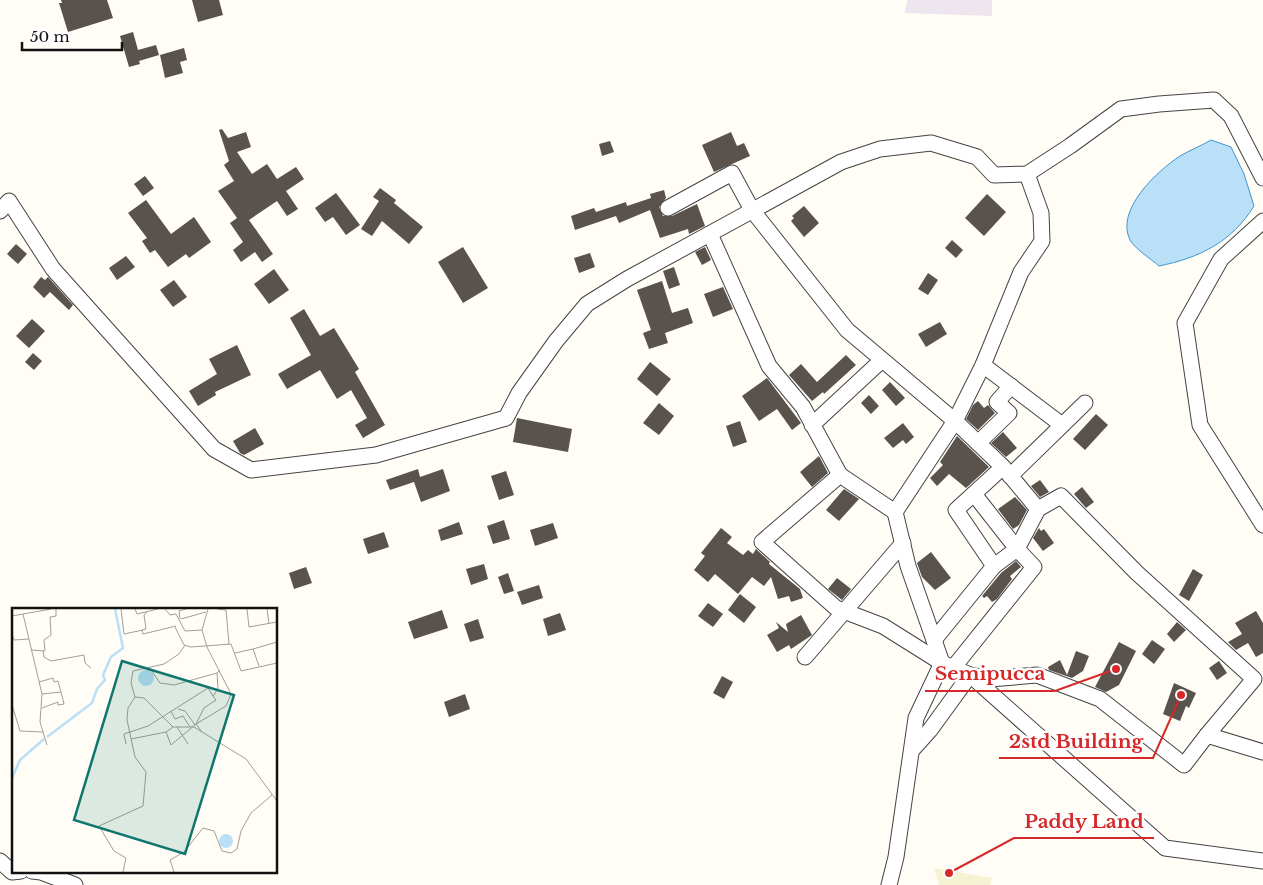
<svg xmlns="http://www.w3.org/2000/svg" width="1263" height="885" viewBox="0 0 1263 885" font-family="'Libre Baskerville',serif">
<style>
.industrial{fill:#eee6ef}
.farmland{fill:#f6f3d4}
.water{fill:#b9e0f7;stroke:#3f96cf}
.building{fill:#5a524d}
.lines{fill:none;stroke-linecap:round;stroke-linejoin:round}
.street-casing{stroke:#444;stroke-width:17}
.street{stroke:#fff;stroke-width:15}
.inset-river{fill:none;stroke:#b9e0f7;stroke-width:2.5}
.inset-road{fill:none;stroke:#a09f9a;stroke-width:1}
.view{fill:#0f766e;fill-opacity:0.15;stroke:#0f766e;stroke-width:2.5}
.inset-edge{fill:none;stroke:#111;stroke-width:2.5}
.leader{fill:none;stroke:#d62828;stroke-width:2}
.callout-dot{fill:#d62828;stroke:#fff;stroke-width:2}
.callout-label{font-size:19px;text-anchor:middle;font-weight:bold;fill:#d62828;stroke:#fff;stroke-width:5;stroke-linejoin:round;paint-order:stroke}
</style>
<rect width="100%" height="100%" fill="#fffdf5"/>
<path class="industrial" d="M907 0H992V16L905 13Z"/>
<path class="farmland" d="M934 868 992 878 990 885H939Z"/>
<path class="water" d="M1211 140 1231 147 1244 174 1254 206C1232 242 1199 258 1159 266 1150 258 1135 249 1130 240 1115 210 1157 171 1180 156 1190 150 1201 146 1211 140Z"/>
<g class="building">
<path d="M61 0H107L113 18 68 32 59 3H62Z"/>
<path d="M192 0H219L223 15 198 22Z"/>
<path d="M133 32 138 50 156 45 159 55 139 61 140 64 129 67 120 36Z"/>
<path d="M184 48 187 60 180 62 183 73 165 78 160 55Z"/>
<path d="M222 129 228 138 246 132 251 147 237 152 252 174 267 164 277 179 296 167 304 179 286 191 298 209 287 216 277 201 249 220 273 254 262 262 255 252 241 262 233 250 243 242 230 223 237 218 218 191 234 181 224 165 229 161 219 130Z"/>
<path d="M731 132 737 146 744 143 750 156 714 172 702 145Z"/>
<path d="M610 141 614 152 602 156 599 144Z"/>
<path d="M145 176 154 188 143 196 134 184Z"/>
<path d="M380 188 396 200 394 203 423 227 409 244 382 221 372 236 361 229 379 201 373 197Z"/>
<path d="M664 190 666 198 659 207 663 216H672L697 204 705 226 689 234 688 229 660 238 650 210 619 223 616 216 575 230 571 216 594 208 596 212 626 202 627 206 651 198 650 194Z"/>
<path d="M336 193 360 225 346 235 333 217 325 222 315 208Z"/>
<path d="M987 194 1006 212 984 236 965 218Z"/>
<path d="M146 200 171 234 194 217 211 242 189 258 186 254 168 267 155 250 150 253 142 241 147 238 128 213Z"/>
<path d="M804 206 819 223 804 237 791 221 794 218 792 216Z"/>
<path d="M952 240 963 250 956 258 945 248Z"/>
<path d="M16 244 27 254 18 264 7 254Z"/>
<path d="M463 247 488 288 463 303 438 262Z"/>
<path d="M705 247 711 260 702 265 695 252Z"/>
<path d="M590 253 595 267 579 273 574 258Z"/>
<path d="M126 256 135 267 117 280 109 268Z"/>
<path d="M674 267 680 285 669 289 663 271Z"/>
<path d="M274 269 289 290 269 304 254 284Z"/>
<path d="M928 273 938 280 928 295 918 289Z"/>
<path d="M41 277 45 280 48 277 73 305 69 310 50 292 44 298 33 287Z"/>
<path d="M174 280 187 297 173 307 160 290Z"/>
<path d="M662 281 672 313 688 308 693 323 665 333 668 343 649 349 643 333 651 330 637 290Z"/>
<path d="M723 287 733 309 713 317 704 294Z"/>
<path d="M304 309 320 336 334 328 359 369 355 372 385 425 363 438 355 425 367 418 351 390 337 399 320 370 287 389 278 374 311 355 290 318Z"/>
<path d="M32 319 45 331 29 348 16 336Z"/>
<path d="M940 322 947 334 926 347 918 334Z"/>
<path d="M237 345 251 375 215 392 216 395 198 406 189 391 217 374 209 359Z"/>
<path d="M33 353 42 361 34 370 25 362Z"/>
<path d="M846 355 856 365 824 394 823 392 812 401 789 375 801 364 817 382Z"/>
<path d="M650 362 671 379 657 396 637 379Z"/>
<path d="M767 378 801 423 792 430 777 409 759 421 742 396Z"/>
<path d="M890 382 905 398 896 406 882 390Z"/>
<path d="M869 395 879 406 871 414 861 403Z"/>
<path d="M978 401 984 408 988 405 995 413 978 430 966 419 973 405Z"/>
<path d="M659 403 674 416 659 435 643 423Z"/>
<path d="M1096 414 1108 425 1085 450 1073 439Z"/>
<path d="M517 418 572 429 568 452 513 442Z"/>
<path d="M740 421 747 442 733 447 726 426Z"/>
<path d="M903 423 914 437 906 444 903 440 893 448 884 438Z"/>
<path d="M255 428 264 444 244 455 240 453 233 441Z"/>
<path d="M1003 432 1017 448 1006 457 991 443Z"/>
<path d="M957 436 989 467 966 488 949 474 937 486 930 478 943 465 940 462Z"/>
<path d="M819 456 828 473 812 487 800 472Z"/>
<path d="M418 469 420 477 443 469 450 491 421 502 414 482 390 490 386 480Z"/>
<path d="M506 471 514 495 499 500 491 476Z"/>
<path d="M1040 480 1049 492 1040 497 1031 486Z"/>
<path d="M1082 487 1094 502 1086 508 1074 494Z"/>
<path d="M844 489 859 499 839 521 826 510Z"/>
<path d="M1015 497 1027 510 1019 525 1013 529 998 509Z"/>
<path d="M504 520 510 539 493 544 487 526Z"/>
<path d="M459 522 463 534 441 541 438 530Z"/>
<path d="M553 523 558 538 535 546 530 530Z"/>
<path d="M721 528 732 537 727 543 743 555 748 550 753 554 756 549 770 562 769 564 800 589 803 598 791 602 789 596 778 599 771 577 764 586 752 577 738 594 715 574 708 582 694 570 705 556 701 553Z"/>
<path d="M1039 528 1041 531 1044 529 1054 543 1043 551 1033 538Z"/>
<path d="M384 532 389 547 368 554 363 539Z"/>
<path d="M931 552 951 578 935 590 922 577 917 563Z"/>
<path d="M1016 561 1021 567 1010 576 1012 579 997 599 992 602 987 596 984 598 982 596 1001 573Z"/>
<path d="M484 564 488 579 471 585 466 569Z"/>
<path d="M306 567 312 583 294 589 289 573Z"/>
<path d="M1193 569 1203 575 1189 601 1179 595Z"/>
<path d="M508 573 514 591 504 594 498 577Z"/>
<path d="M837 578 851 589 842 600 828 589Z"/>
<path d="M539 585 543 598 522 605 517 592Z"/>
<path d="M740 594 756 607 744 623 728 610Z"/>
<path d="M708 603 723 614 713 627 698 616Z"/>
<path d="M442 610 448 628 414 639 408 622Z"/>
<path d="M1256 611 1263 623V653L1256 657 1248 643 1236 650 1228 642 1242 634 1235 623Z"/>
<path d="M560 613 566 630 548 636 543 619Z"/>
<path d="M801 615 812 635 791 649 789 645 777 652 767 635 779 628 776 622 788 632 786 624Z"/>
<path d="M478 619 484 638 470 642 464 624Z"/>
<path d="M1177 622 1186 630 1174 642 1167 634Z"/>
<path d="M1152 640 1165 649 1154 664 1142 654Z"/>
<path d="M1119 642 1136 651 1119 685 1106 692 1095 687Z"/>
<path d="M1076 651 1089 656 1083 671 1072 678 1049 670 1048 667 1060 660 1067 675Z"/>
<path d="M1219 661 1227 673 1217 680 1209 668Z"/>
<path d="M722 676 733 682 724 699 713 693Z"/>
<path d="M1174 683 1196 693 1189 708 1186 706 1180 721 1163 714Z"/>
<path d="M465 694 470 709 449 717 444 702Z"/>
</g>
<g class="lines">
<defs>
<g id="street">
<path d="M668 208 732 173 752 210 847 330 955 421 1003 467 1038 509 1061 496 1137 573 1254 679 1207 735 1263 752"/>
<path d="M0 211 9 201 53 269 214 449 251 470 376 455 506 418 519 393 556 341 587 304 627 279 841 162 880 149 931 143 977 157 994 175 1027 174 1070 146 1121 109 1159 104 1214 100 1231 116 1263 178"/>
<path d="M1263 221 1221 259 1185 323 1200 425 1263 525"/>
<path d="M710 234 769 366 803 407 840 475"/>
<path d="M983 365 1062 425"/>
<path d="M812 425 882 360"/>
<path d="M978 443 1009 413 997 402 1011 386"/>
<path d="M1010 476 1085 403"/>
<path d="M974 494 1017 549 994 566"/>
<path d="M895 512 840 475 762 542 836 608 883 626 942 663 970 675 930 730 912 750"/>
<path d="M934 640 994 566 956 510 1003 467"/>
<path d="M805 657 903 543"/>
<path d="M953 668 1034 567 1017 549 1038 509"/>
<path d="M1207 735 1184 765 1100 699 1037 675 990 679 970 675 1165 848 1263 861"/>
<path d="M0 861 12 872 21 871"/>
<path d="M32 871 41 872 75 885"/>
<path d="M889 885 896 857 916 718 942 663 908 566 895 512 955 421 983 365 1021 272 1042 241 1041 213 1027 174"/>
</g>
</defs>
<use href="#street" class="street-casing"/>
<use href="#street" class="street"/>
</g>
<g transform="translate(12 608)">
<rect width="265" height="265" fill="#fffdf5"/>
<path d="M126 70a8 8 0 1 1 16 0a8 8 0 1 1-16 0ZM207 233a7 7 0 1 1 14 0a7 7 0 1 1-14 0Z" fill="#b9e0f7"/>
<path class="inset-river" d="M35 129 80 95 85 81 93 72 91 67 99 49 111 40 103 1M0 170 8 152 32 131"/>
<path class="inset-road" d="M109 1 112 26 131 22M123 1 125 6 146 1M153 1 158 7 164 6 173 23 190 22 195 39 219 86 214 98 184 116 192 100 204 92 201 88M205 1 214 2 217 36M235 1 237 19 265 14M255 1 257 16M136 3 132 7 134 21 130 22 131 26 164 18M11 6 30 86 28 114 35 137M0 8 39 1M168 11 167 3 174 1M169 11 194 4M163 19 172 37 179 39 219 36 229 63 265 55M190 22 196 1M0 26 2 32 17 31M241 41 265 34M19 42 33 43 32 32 39 27 38 9 44 8V1M31 43 32 49 39 53 72 47 73 55 79 60M223 45 241 41 247 58M137 59 148 75 162 77 205 65M27 74 41 70 42 74 46 73 49 84 30 86M123 89 132 90 161 119H182L234 151 265 193M0 97 8 123 31 124M30 100 46 94V97L52 96 49 84M166 101 173 103 183 117M159 103 163 111 171 108 178 119M161 119 154 124 159 137 184 116 190 124M165 119 176 136M119 131 154 124M114 136 112 126 136 118 196 80 201 88 206 81 205 65 208 62M111 264 114 250 102 243 87 218 131 198 134 164 123 149 115 112 116 100 123 89 119 75 121 63 152 56 167 46 173 37M162 264 158 252 172 244 191 220 202 223 210 243 219 245 225 241 229 223 239 205 260 187"/>
<path class="view" d="M110 53 222 87 173 246 62 212Z"/>
<rect width="265" height="265" class="inset-edge"/>
</g>
<path class="leader" d="M1116 669L1055 691H925M1181 695L1153 758H999M949 873L1014 838H1154"/>
<g class="callout-dot">
<circle cx="1116" cy="669" r="5"/>
<circle cx="1181" cy="695" r="5"/>
<circle cx="949" cy="873" r="5"/>
</g>
<g class="callout-label">
<text x="990" y="680">Semipucca</text>
<text x="1076" y="748">2std Building</text>
<text x="1084" y="828">Paddy Land</text>
</g>
<path d="M22 42v8h100v-8" fill="none" stroke="#111111" stroke-width="2.5"/>
<text x="30" y="42" font-size="15" fill="#111111" stroke="#ffffff" stroke-width="4" paint-order="stroke">50 m</text>
</svg>
